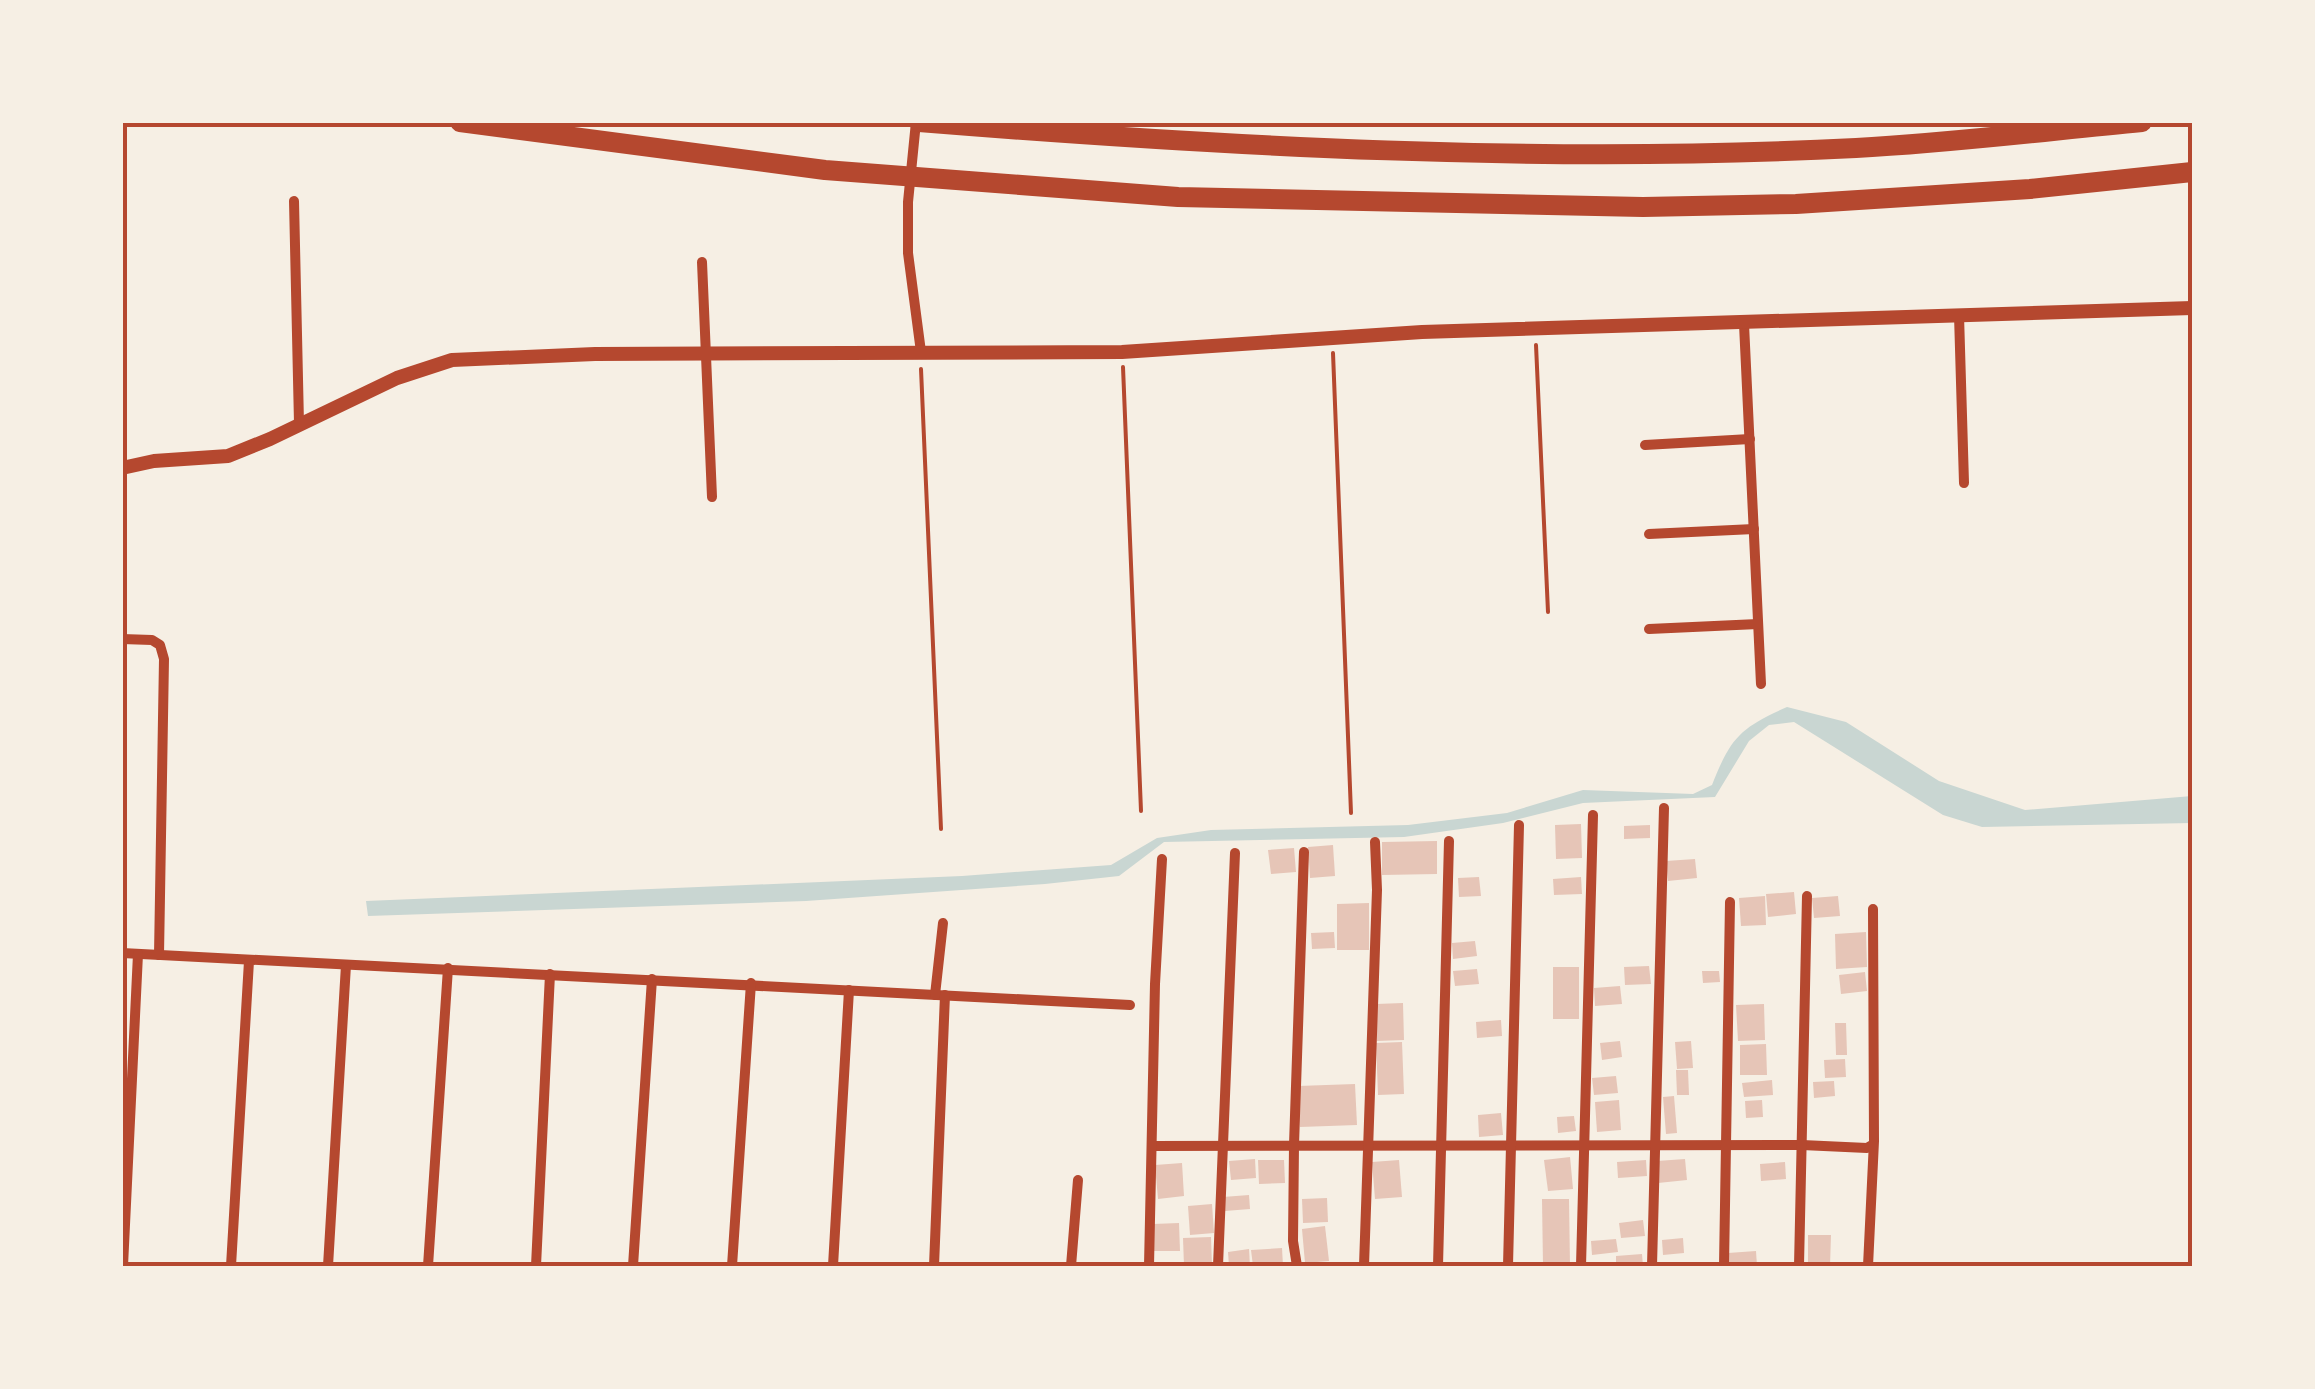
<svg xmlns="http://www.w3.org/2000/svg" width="2315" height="1389" viewBox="0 0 2315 1389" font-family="Roboto,sans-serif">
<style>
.water{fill:#c9d6d2}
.building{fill:#e6c5b7}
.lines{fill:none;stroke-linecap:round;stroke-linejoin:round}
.path{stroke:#b5482f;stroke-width:4}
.minor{stroke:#b5482f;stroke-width:10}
.tertiary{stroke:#b5482f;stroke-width:14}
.motorway{stroke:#b5482f;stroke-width:20}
.neatline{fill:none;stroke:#b5482f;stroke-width:4}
</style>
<rect width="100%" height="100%" fill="#f6efe4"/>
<path class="water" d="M1787 707 1846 722 1939 781 2025 810 2192 796V823L1982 827 1943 815 1794 722 1769 725 1749 741 1715 797 1583 803 1503 823 1404 837 1164 842 1119 876 1045 884 806 901 368 916 366 901 962 876 1111 865 1157 838 1211 830 1408 825 1507 813 1583 790 1693 794 1712 785C1731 737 1740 728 1787 707Z"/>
<g class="building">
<path d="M1581 824 1582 858 1556 859 1555 825Z"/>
<path d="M1650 825V838L1624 839V826Z"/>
<path d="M1437 841V874L1382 875V842Z"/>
<path d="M1333 845 1335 876 1310 878 1308 847Z"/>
<path d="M1294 848 1296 872 1271 874 1268 850Z"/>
<path d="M1695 859 1697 878 1668 881 1666 861Z"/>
<path d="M1479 877 1481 896 1459 897 1458 878Z"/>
<path d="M1581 877 1582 894 1554 895 1553 879Z"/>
<path d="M1794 892 1796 914 1768 917 1766 894Z"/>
<path d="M1765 896 1766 925 1741 926 1739 898Z"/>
<path d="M1838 896 1840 916 1814 918 1812 898Z"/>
<path d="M1369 903V950H1337V904Z"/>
<path d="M1334 932 1335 948 1312 949 1311 933Z"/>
<path d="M1866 932 1867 967 1836 969 1835 934Z"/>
<path d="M1475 941 1477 956 1453 959 1452 943Z"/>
<path d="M1649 966 1651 984 1625 985 1624 967Z"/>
<rect x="1553" y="967" width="26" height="52"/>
<path d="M1477 969 1479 984 1455 986 1453 971Z"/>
<path d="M1702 971H1719L1720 982 1703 983Z"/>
<path d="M1865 972 1867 991 1841 994 1839 975Z"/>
<path d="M1620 986 1622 1004 1595 1006 1594 988Z"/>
<path d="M1403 1003 1404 1040 1377 1041 1376 1004Z"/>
<path d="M1764 1004 1765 1040 1738 1041 1736 1005Z"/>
<path d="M1501 1020 1502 1036 1477 1038 1476 1022Z"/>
<path d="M1835 1023H1846L1847 1055H1836Z"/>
<path d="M1620 1041 1622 1057 1602 1060 1600 1043Z"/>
<path d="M1691 1041 1693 1068 1677 1069 1675 1042Z"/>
<path d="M1402 1042 1404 1094 1378 1095 1376 1043Z"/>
<path d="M1766 1044 1767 1075H1740V1045Z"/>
<path d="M1845 1059 1846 1077 1825 1078 1824 1060Z"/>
<path d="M1676 1070H1688L1689 1095H1677Z"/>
<path d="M1616 1076 1618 1093 1594 1095 1592 1078Z"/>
<path d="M1772 1080 1773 1095 1744 1097 1742 1083Z"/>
<path d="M1834 1081 1835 1096 1814 1098 1813 1082Z"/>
<path d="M1355 1084 1357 1125 1300 1127 1298 1086Z"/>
<path d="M1674 1096 1677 1133 1666 1134 1663 1097Z"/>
<path d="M1619 1100 1621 1130 1597 1132 1595 1102Z"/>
<path d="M1762 1100 1763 1117 1746 1118 1745 1101Z"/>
<path d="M1501 1113 1503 1135 1479 1137 1478 1115Z"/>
<path d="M1574 1116 1576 1131 1558 1133 1557 1117Z"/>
<path d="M1570 1157 1573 1189 1548 1191 1544 1160Z"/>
<path d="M1255 1159 1256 1178 1231 1180 1229 1161Z"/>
<path d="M1685 1159 1687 1180 1658 1183 1657 1161Z"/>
<path d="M1258 1160H1284L1285 1183 1259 1184Z"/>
<path d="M1399 1160 1402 1197 1375 1199 1372 1162Z"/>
<path d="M1646 1160 1647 1176 1618 1178 1617 1162Z"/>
<path d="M1785 1162 1786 1179 1761 1181 1760 1164Z"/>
<path d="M1182 1163 1184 1196 1158 1199 1155 1165Z"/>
<path d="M1249 1195 1250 1209 1225 1211 1223 1197Z"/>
<path d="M1327 1198 1328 1222 1303 1223 1302 1199Z"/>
<path d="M1542 1199H1569L1570 1266H1543Z"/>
<path d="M1212 1204 1214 1233 1190 1235 1188 1206Z"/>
<path d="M1643 1220 1645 1236 1621 1238 1619 1223Z"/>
<path d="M1179 1223 1180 1251H1154L1153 1224Z"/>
<path d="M1325 1226 1329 1261 1305 1263 1302 1229Z"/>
<path d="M1808 1235H1831L1830 1266H1808Z"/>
<path d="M1211 1237 1212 1266H1184L1183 1238Z"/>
<path d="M1683 1238 1684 1253 1663 1255 1662 1240Z"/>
<path d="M1616 1239 1618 1252 1592 1255 1591 1241Z"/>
<path d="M1282 1248 1283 1266H1253L1251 1250Z"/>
<path d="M1249 1249 1250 1266H1229L1228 1252Z"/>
<path d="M1756 1251 1757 1266H1729L1728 1253Z"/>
<path d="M1642 1254 1643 1266H1616V1256Z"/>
</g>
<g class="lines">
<g class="path">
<path d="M1536 345 1548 612"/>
<path d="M1333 353 1351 813"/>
<path d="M1123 367 1141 811"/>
<path d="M921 369 941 829"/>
</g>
<g class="minor">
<path d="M916 122 908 202V253L921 352"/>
<path d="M294 201 299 423"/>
<path d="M702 262 712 497"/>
<path d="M1959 315 1964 483"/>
<path d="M1744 324 1761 684"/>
<path d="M1645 445 1750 439"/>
<path d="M1649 534 1754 529"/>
<path d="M1649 629 1758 624"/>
<path d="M122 639 152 640 160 645 164 659 159 955"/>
<path d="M122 953 1130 1005"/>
<path d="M935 995 943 923"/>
<path d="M1152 1146 1802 1145 1867 1148 1872 1145"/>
<path d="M123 1266 138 954"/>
<path d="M231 1266 249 961"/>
<path d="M328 1266 346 965"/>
<path d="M428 1266 448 968"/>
<path d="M536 1266 550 974"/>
<path d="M633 1266 652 979"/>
<path d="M732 1266 751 983"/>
<path d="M833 1266 849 990"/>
<path d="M934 1266 945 995"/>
<path d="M1071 1266 1078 1180"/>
<path d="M1149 1266 1155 984 1162 859"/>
<path d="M1218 1266 1235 853"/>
<path d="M1297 1266 1293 1241 1294 1145 1304 852"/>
<path d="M1364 1266 1377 890 1375 842"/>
<path d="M1438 1266 1449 841"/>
<path d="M1508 1266 1519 825"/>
<path d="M1581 1266 1593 815"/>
<path d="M1652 1266 1664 808"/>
<path d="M1724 1266 1730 902"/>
<path d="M1799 1266 1807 896"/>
<path d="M1868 1266 1874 1141 1873 909"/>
</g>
<path class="tertiary" d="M122 468 154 461 228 456 270 439 397 378 452 360 595 354 1122 352 1422 332 2192 308"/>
<g class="motorway">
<path d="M460 122 825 170 1178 197 1643 207 1796 204 2030 189 2192 172"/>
<path d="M919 122C1230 147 1544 164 1856 148 1951 143 2047 131 2142 122"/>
</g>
</g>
<rect width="2315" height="1389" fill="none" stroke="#f6efe4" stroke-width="250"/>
<rect x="125" y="125" width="2065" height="1139" class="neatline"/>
</svg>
